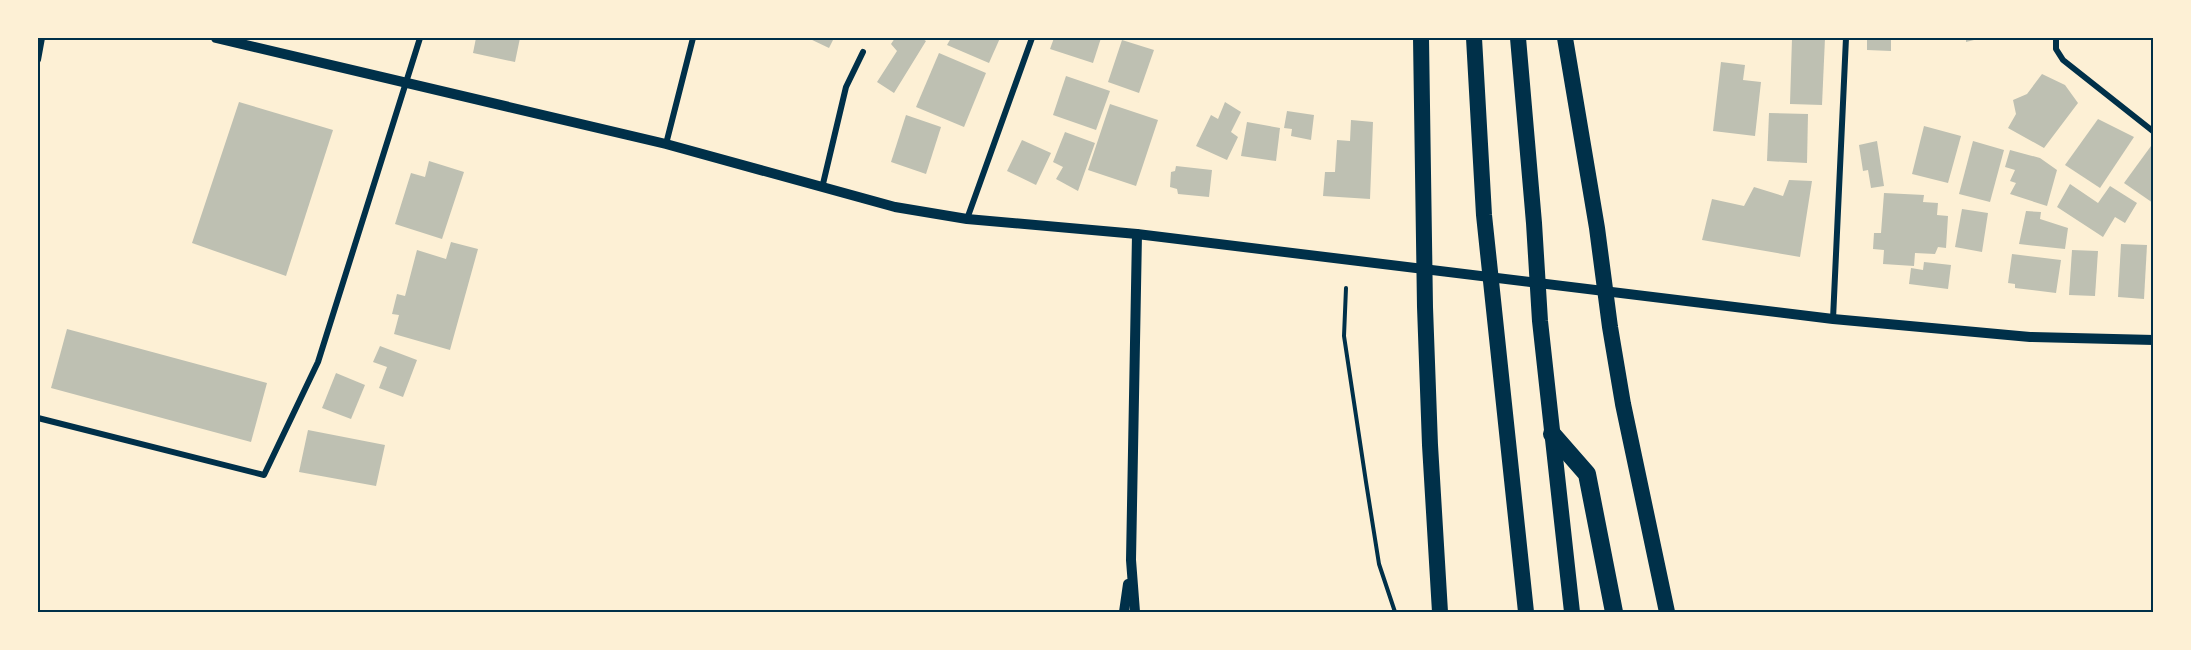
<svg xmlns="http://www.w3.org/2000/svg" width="2191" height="650" viewBox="0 0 2191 650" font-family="Signika,sans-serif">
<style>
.building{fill:#bec0b2}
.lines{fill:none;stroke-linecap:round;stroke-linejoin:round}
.path{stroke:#003049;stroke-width:4}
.minor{stroke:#003049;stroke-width:6}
.tertiary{stroke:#003049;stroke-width:10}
.trunk{stroke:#003049;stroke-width:16}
.motorway{stroke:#003049;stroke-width:18}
.neatline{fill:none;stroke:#003049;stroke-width:2}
</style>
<rect width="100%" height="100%" fill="#fdf0d5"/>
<g class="building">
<path d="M476 38H520L515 62 473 53Z"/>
<path d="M808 38H834L829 48Z"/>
<path d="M895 38H921L926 41 894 93 877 82 897 51 891 44Z"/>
<path d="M951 38H1000L989 63 947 45Z"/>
<path d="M1054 38H1101L1093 63 1050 49Z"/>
<path d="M1792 38H1825L1822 105 1790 104Z"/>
<path d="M1867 38H1891V51L1867 50Z"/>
<path d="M1966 38H1982L1966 42Z"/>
<path d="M1122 40 1154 50 1139 93 1108 82Z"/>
<path d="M939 53 986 73 964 127 916 107Z"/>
<path d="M1721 62 1745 65 1743 80 1761 82 1755 136 1713 131Z"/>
<path d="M2042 74 2065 85 2078 103 2044 148 2008 128 2016 114 2013 100 2027 94Z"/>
<path d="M1066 76 1110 91 1096 130 1053 115Z"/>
<path d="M239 102 333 130 286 276 192 243Z"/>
<path d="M1225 102 1241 112 1231 132 1238 137 1227 160 1196 146 1211 115 1218 119Z"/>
<path d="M1110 104 1158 120 1136 186 1088 170Z"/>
<path d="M1287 111 1314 115 1311 140 1291 136 1292 129 1284 128Z"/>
<path d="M1769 113 1808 114 1807 163 1767 161Z"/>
<path d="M906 115 941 127 926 174 891 162Z"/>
<path d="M2098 119 2134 137 2100 188 2065 165Z"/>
<path d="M1351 120 1373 122 1370 199 1323 196 1325 172H1335L1337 140 1350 141Z"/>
<path d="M1247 122 1280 128 1276 161 1241 156Z"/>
<path d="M1924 126 1961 136 1948 183 1912 174Z"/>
<path d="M1065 132 1095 143 1078 191 1056 179 1063 167 1053 162Z"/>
<path d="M1022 140 1051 153 1036 185 1007 171Z"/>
<path d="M1877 141 1884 186 1871 188 1868 170 1863 171 1859 145Z"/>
<path d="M1973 141 2004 150 1990 202 1959 194Z"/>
<path d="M2151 146 2154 148 2153 203 2124 183Z"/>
<path d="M2010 150 2040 158 2057 170 2047 206 2010 194 2016 183 2010 181 2015 170 2005 167Z"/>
<path d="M429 161 464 172 442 239 395 224 411 173 425 177Z"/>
<path d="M1176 166 1212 170 1209 197 1178 194 1177 189 1170 187 1171 172 1175 171Z"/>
<path d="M1789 180 1812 181 1800 257 1702 240 1712 199 1744 206 1754 187 1783 196Z"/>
<path d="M2070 184 2098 203 2110 186 2137 203 2125 223 2115 217 2103 237 2057 207Z"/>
<path d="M1884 193 1924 195 1923 202 1938 203 1937 215 1948 216 1946 248 1938 247 1935 254 1915 253 1914 266 1883 264 1884 250 1873 249 1874 233H1881Z"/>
<path d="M1962 209 1988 213 1982 252 1955 247Z"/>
<path d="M2026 211 2041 212 2040 219 2068 228 2065 249 2019 244Z"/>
<path d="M451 242 478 249 450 350 394 334 399 315 392 314 397 294 405 296 417 250 446 259Z"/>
<path d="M2121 244 2147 245 2144 299 2118 297Z"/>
<path d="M2072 250 2098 251 2095 296 2069 295Z"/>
<path d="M2012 254 2061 260 2056 293 2015 288V284L2008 283Z"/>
<path d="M1924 262 1951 265 1948 289 1909 284 1911 268 1923 270Z"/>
<path d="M67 329 267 383 251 442 51 388Z"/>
<path d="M380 346 417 360 403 397 379 388 387 367 373 362Z"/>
<path d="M336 373 365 385 351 419 322 408Z"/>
<path d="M308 430 385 445 376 486 299 472Z"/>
</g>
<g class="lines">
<path class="path" d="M1346 288 1344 336 1366 482 1379 564 1395 612"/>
<g class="minor">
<path d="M2056 38V49L2063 60 2154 132"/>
<path d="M38 60 42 38"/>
<path d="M666 144 693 38"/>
<path d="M822 188 846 87 863 52"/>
<path d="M967 219 1032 38"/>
<path d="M1833 319 1846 38"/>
<path d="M38 418 264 475 318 362 420 38"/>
</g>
<g class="tertiary">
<path d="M216 38 666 144 895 207 967 219 1137 234 1833 319 2030 337 2154 340"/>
<path d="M1124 612 1128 584"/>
<path d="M1135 612 1131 560 1137 234"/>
</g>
<g class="trunk">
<path d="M1421 38 1425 307 1430 445 1440 612"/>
<path d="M1474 38 1484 215 1526 612"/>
<path d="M1518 38 1534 223 1540 321 1572 612"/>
<path d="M1565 38 1597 228 1610 327 1623 404 1667 612"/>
</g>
<path class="motorway" d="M1552 434 1587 474 1614 612"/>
</g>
<rect width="2191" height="650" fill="none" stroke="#fdf0d5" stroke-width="78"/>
<rect x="39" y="39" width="2113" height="572" class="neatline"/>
</svg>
